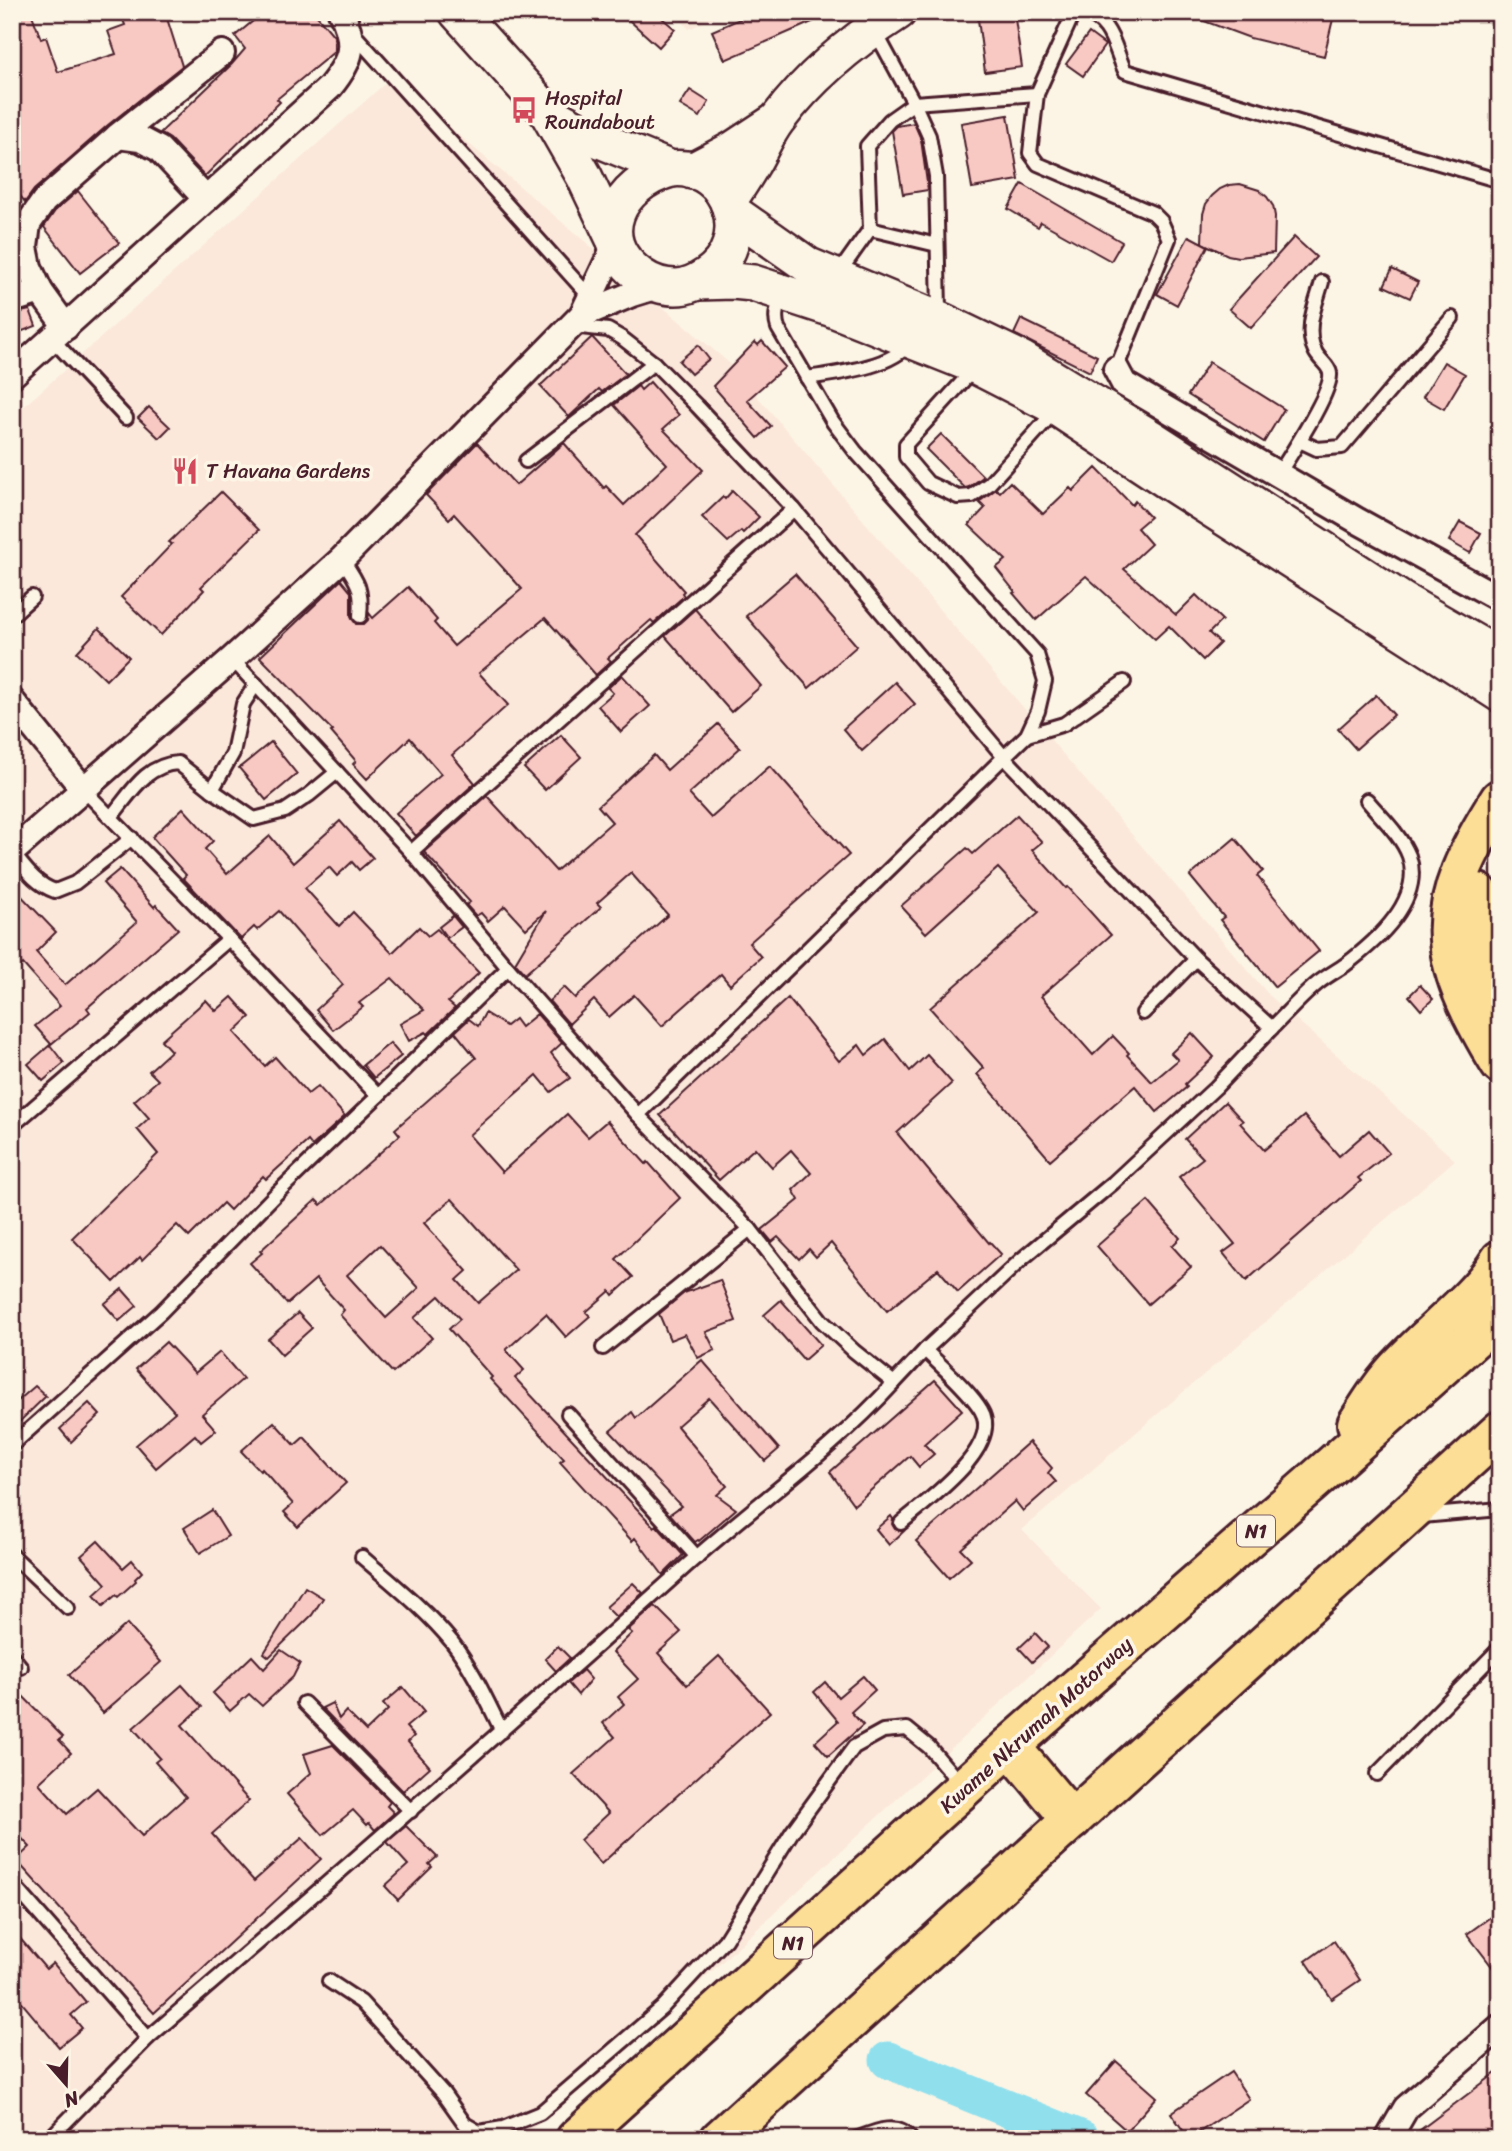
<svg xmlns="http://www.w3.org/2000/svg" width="1512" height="2151" viewBox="0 0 1512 2151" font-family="Sriracha,sans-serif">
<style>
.built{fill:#fbe8db}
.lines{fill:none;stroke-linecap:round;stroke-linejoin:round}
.river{stroke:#90dfed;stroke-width:37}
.building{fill:#f8c8c3;stroke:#4a1f2b;stroke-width:2;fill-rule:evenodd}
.lane-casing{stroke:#4a1f2b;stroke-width:18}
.street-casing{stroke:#4a1f2b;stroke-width:30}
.secondary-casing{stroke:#4a1f2b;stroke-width:40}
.highway-casing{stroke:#4a1f2b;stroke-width:44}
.lane{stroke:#fcf5e5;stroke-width:12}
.street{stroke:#fcf5e5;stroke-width:24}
.secondary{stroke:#fcf5e5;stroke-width:35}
.highway{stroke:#fcde96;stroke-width:38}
.labels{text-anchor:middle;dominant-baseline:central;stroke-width:7;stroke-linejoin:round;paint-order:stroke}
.shield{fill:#fcf5e5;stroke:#7f5f63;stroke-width:2}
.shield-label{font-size:19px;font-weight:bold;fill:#4a1f2b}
.poi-label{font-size:21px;fill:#4a1f2b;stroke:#fcf5e5;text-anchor:start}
.street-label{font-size:21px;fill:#4a1f2b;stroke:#fcf5e5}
</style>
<rect width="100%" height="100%" fill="#fcf5e5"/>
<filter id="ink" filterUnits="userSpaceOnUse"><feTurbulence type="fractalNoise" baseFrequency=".0143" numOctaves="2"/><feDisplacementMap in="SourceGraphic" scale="14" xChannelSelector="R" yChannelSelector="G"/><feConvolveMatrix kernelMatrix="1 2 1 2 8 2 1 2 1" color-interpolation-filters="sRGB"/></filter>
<g filter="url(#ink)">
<g class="built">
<path d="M674 12H727L689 29Z"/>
<path d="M391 78 728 362 1269 995 1455 1160 1022 1530 1101 1609 608 2068 520 2139H12V417Z"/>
</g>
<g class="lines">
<path class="river" d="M888 2060 1082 2139"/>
</g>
<g class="building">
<path d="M12 12H31L41 39 46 37 58 72 116 54 108 31 125 25 120 12H165L182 66 108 125 34 190 25 202 21 197 12 204V67L18 65 12 48Z"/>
<path d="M264 12H314L334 36 335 51 277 99 280 102 205 176 170 139 160 133 232 64 245 49 235 36Z"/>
<path d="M620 12H655L675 29 659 47Z"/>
<path d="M756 12H835L725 60 712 31Z"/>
<path d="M977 12H1014L1022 67 985 72Z"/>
<path d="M1186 12H1322L1334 15 1324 56 1250 38 1185 14Z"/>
<path d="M1089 33 1105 45 1083 76 1066 64Z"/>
<path d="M690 90 709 102 700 117 680 105Z"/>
<path d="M1008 115 1019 180 972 188 961 123Z"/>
<path d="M914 123 921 139 928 190 903 194 892 131 897 126Z"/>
<path d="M1022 184 1122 242 1111 261 1041 222 1038 227 1008 209Z"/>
<path d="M1240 184 1259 190 1267 197 1273 206 1275 216 1274 253 1238 257 1228 255 1202 243 1203 214 1206 204 1212 196 1220 189 1229 185Z"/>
<path d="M78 191 119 243 80 273 44 227 55 211Z"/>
<path d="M1189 236 1208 246 1177 305 1157 294Z"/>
<path d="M1294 237 1316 257 1251 328 1229 309Z"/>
<path d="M1392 269 1418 282 1410 298 1384 286Z"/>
<path d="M30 310 36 326 12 335V314Z"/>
<path d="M1021 319 1097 356 1090 372 1014 334Z"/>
<path d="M592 337 626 374 602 392 599 389 569 417 540 386Z"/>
<path d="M762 341 785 367 747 400 771 426 758 438 713 386 755 342 758 345Z"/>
<path d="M698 345 709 359 691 374 679 361Z"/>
<path d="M1209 362 1284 409 1264 442 1188 395Z"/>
<path d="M1444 362 1465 374 1444 409 1423 397Z"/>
<path d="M650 382 679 415 663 429 703 470 635 535 684 591 682 593 684 596 654 623 651 620 608 658 611 661 596 675 545 618 479 673 508 705 452 755 475 783 416 836 396 813 441 774 410 738 367 779 353 764 356 761 331 732 333 731 260 657 341 580 351 592V616L356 624H364L368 620 369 613 373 618 408 587 437 620 434 623 454 646 522 589 454 514 449 519 426 495 477 443 516 485 564 443 604 488 606 486 624 505 667 464 614 405 638 386 641 390Z"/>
<path d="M149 407 170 427 159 438 138 418Z"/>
<path d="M941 434 984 477H983L969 487 965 488 926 449Z"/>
<path d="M1096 468 1132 505 1135 501 1150 517 1137 528 1151 544 1124 569 1176 615 1196 595 1222 620 1209 633 1220 643 1203 660 1169 626 1155 639 1086 576 1036 620 1013 593 1015 592 996 568 1006 560 969 525 985 508 979 502 996 489 1000 492 1010 482 1043 514 1070 488 1073 491Z"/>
<path d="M732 491 759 517 743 533 741 531 728 542 702 517 723 497 725 499Z"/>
<path d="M221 492 259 530 201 587 204 590 161 635 121 597 172 544 169 542Z"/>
<path d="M1460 522 1481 533 1470 553 1449 541Z"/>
<path d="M795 574 857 646 809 688 746 616Z"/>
<path d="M695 609 761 686 731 712 665 636Z"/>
<path d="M99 628 129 657 106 680 77 652Z"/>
<path d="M622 675 650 706 621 732 598 706 613 693 608 688Z"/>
<path d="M895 682 915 704 862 751 843 729Z"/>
<path d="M1376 695 1394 715 1356 749 1338 729Z"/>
<path d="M718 724 740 748 689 794 711 818 770 766 849 855 749 943 761 957 730 985 721 974 662 1026 634 995 609 1017 594 1000 569 1024 549 1001 564 987 575 998 668 915 631 873 597 903 601 907 525 974 515 963 546 911 526 929 505 906 488 921 481 913 476 916 466 905 470 902 424 852 487 796 556 871 612 822 598 806 654 755 667 770Z"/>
<path d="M561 735 581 757 545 790 524 768Z"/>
<path d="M271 742 297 774 266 800 239 768Z"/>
<path d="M183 808 213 841 205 849 227 874 270 836 293 863 340 821 373 858 359 870 352 862 337 876 329 867 305 888 339 926 353 912 392 953 419 927 428 936 437 929 479 973 448 1002 455 1008 428 1034 426 1032 409 1041 400 1024 424 1010 392 978 359 1003 363 1007 333 1030 316 1010 343 985 279 911 257 930 254 927 241 939 183 878 186 875 152 837Z"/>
<path d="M1017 815 1042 842 1032 850 1066 888 1068 887 1111 935 1041 996 1093 1055 1113 1036 1129 1053 1127 1055 1152 1082 1178 1060 1171 1053 1192 1033 1214 1057 1185 1084 1187 1087 1157 1112 1135 1086 1050 1160 977 1074 984 1068 930 1008 1039 912 998 868 926 933 901 906 967 848 973 854Z"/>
<path d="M1235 838 1263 871 1257 876 1319 951 1275 987 1220 920 1224 917 1190 876Z"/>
<path d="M120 869 154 907 156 905 178 929 87 1008 90 1012 51 1044 35 1026 60 1006 23 964 12 974V886L56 932 36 952 65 985 137 922 103 883Z"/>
<path d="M453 916 462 927 447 938 439 927Z"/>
<path d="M1420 985 1433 999 1421 1010 1409 996Z"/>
<path d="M232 997 250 1017 234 1032 265 1066 275 1057 308 1094 318 1086 345 1116 312 1146 308 1141 266 1179 263 1176 230 1210 223 1203 189 1237 177 1225 142 1260 140 1257 114 1282 72 1238 158 1154 137 1129 149 1118 134 1101 158 1080 149 1071 171 1051 161 1040 206 1000 216 1011Z"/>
<path d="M788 998 839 1061 859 1045 866 1055 885 1039 910 1071 927 1055 952 1083 897 1133 989 1243 990 1242 1001 1254 958 1292 938 1269 887 1311 831 1243 816 1257 809 1249 799 1259 778 1237 772 1242 762 1230 799 1200 793 1190 811 1173 791 1150 772 1167 755 1148 719 1180 660 1115Z"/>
<path d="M485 1013 506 1026 515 1019 521 1027 537 1014 562 1043 551 1053 570 1078 551 1092 537 1075 469 1135 502 1172 567 1114 588 1137 607 1121 646 1164 648 1162 680 1198 616 1259 633 1277 613 1295 610 1291 586 1312 590 1316 566 1337 546 1314 506 1350 524 1370 515 1378 654 1527 656 1525 683 1555 663 1575 635 1538 632 1541 560 1462 564 1459 490 1379 492 1377 449 1329 460 1319 439 1296 414 1318 432 1338 393 1373 340 1315 344 1310 316 1279 287 1304 250 1263 262 1253 260 1251 316 1200 321 1205 400 1135 395 1129 476 1058 455 1032 469 1019 478 1026ZM452 1199 516 1270 478 1303 457 1280 467 1271 424 1223ZM380 1245 419 1288 386 1318 347 1275Z"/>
<path d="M390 1043 401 1056 374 1078 363 1065Z"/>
<path d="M50 1045 64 1063 43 1081 28 1064Z"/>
<path d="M1225 1102 1243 1121 1240 1123 1264 1150 1304 1116 1339 1156 1369 1130 1389 1153 1358 1178 1361 1181 1246 1281 1223 1253 1235 1244 1179 1177 1203 1158 1185 1139Z"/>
<path d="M1148 1201 1180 1238 1172 1246 1191 1267 1148 1304 1097 1246Z"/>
<path d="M720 1280 736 1321 706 1332 715 1350 698 1358 685 1334 670 1340 659 1314 684 1293Z"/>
<path d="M122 1289 137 1306 119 1321 104 1304Z"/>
<path d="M781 1300 821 1345 804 1360 764 1315Z"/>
<path d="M298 1313 312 1328 282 1355 268 1339Z"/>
<path d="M166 1342 195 1373 220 1352 243 1379 202 1414 216 1430 201 1442 195 1435 156 1468 136 1445 175 1412 136 1369Z"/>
<path d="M702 1360 779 1449 765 1461 709 1398 677 1426 727 1486 717 1495 736 1509 699 1541 698 1540 695 1542 670 1514 681 1506 610 1431 632 1412 636 1418Z"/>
<path d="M935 1380 962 1410 924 1444 934 1454 919 1467 910 1456 854 1505 830 1472Z"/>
<path d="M35 1386 46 1396 12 1429V1406Z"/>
<path d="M89 1403 100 1415 71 1442 60 1429Z"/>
<path d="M274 1422 295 1445 304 1437 346 1483 298 1527 284 1512 293 1504 262 1469 260 1471 241 1451Z"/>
<path d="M1029 1442 1052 1468 1048 1473 1056 1482 1023 1511 1015 1501 961 1549 971 1559 949 1578 916 1541Z"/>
<path d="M212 1510 228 1536 200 1553 184 1528Z"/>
<path d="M891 1516 893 1519 892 1524 895 1529 904 1531 889 1545 876 1529Z"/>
<path d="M98 1541 123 1568 132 1560 142 1572 135 1579 136 1581 118 1597 116 1595 103 1606 94 1595 106 1584 81 1556Z"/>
<path d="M633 1583 643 1593 616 1617 606 1607Z"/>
<path d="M305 1587 323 1598 312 1615 269 1657 264 1653Z"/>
<path d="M655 1606 681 1632 658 1653 687 1685 719 1656 770 1712 601 1864 580 1840 609 1813 573 1774 615 1737 603 1723 624 1704 618 1697 638 1679 613 1652 632 1633 628 1630Z"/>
<path d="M127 1624 161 1662 103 1713 69 1675Z"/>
<path d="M1035 1633 1048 1647 1032 1662 1019 1648Z"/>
<path d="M558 1646 570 1658 556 1671 545 1659Z"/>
<path d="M281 1650 300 1663 293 1677 262 1706 249 1694 230 1711 213 1693 252 1656 264 1669Z"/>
<path d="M583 1670 591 1679 578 1695 568 1683Z"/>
<path d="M863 1676 875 1690 851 1712 863 1725 828 1756 815 1742 838 1721 814 1692 825 1682 838 1697Z"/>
<path d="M12 1685 63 1737 59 1740 71 1753 39 1783 67 1814 97 1788 142 1836 186 1797 155 1762 160 1758 133 1728 182 1685 202 1707 182 1725 249 1801 212 1834 254 1881 302 1838 321 1859 154 2013 16 1860 30 1847 12 1828Z"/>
<path d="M403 1687 424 1712 406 1727 414 1736 408 1742 430 1767 403 1791 322 1708 332 1703 339 1719 346 1711 366 1731 388 1710 383 1704Z"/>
<path d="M333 1745 390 1802 387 1806 394 1813 375 1830 369 1823 367 1825 353 1810 323 1835 287 1794 311 1773 304 1754Z"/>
<path d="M406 1826 437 1857 429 1864 432 1867 398 1900 385 1886 408 1865 387 1842Z"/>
<path d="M1500 1910V1977L1467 1934Z"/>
<path d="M12 1929 46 1969 53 1963 86 2002 71 2015 82 2028 59 2047 12 1991Z"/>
<path d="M1334 1941 1360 1980 1332 1999 1306 1961Z"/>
<path d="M1116 2061 1157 2097 1127 2131 1086 2095Z"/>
<path d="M1500 2070V2139H1408Z"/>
<path d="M1231 2072 1249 2099 1189 2139 1171 2113Z"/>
</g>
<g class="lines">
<defs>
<g id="lane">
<path d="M1074 12 1037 94 1030 153 1038 164 1153 213 1161 221 1169 239 1116 369"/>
<path d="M1082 12C1113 21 1113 46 1125 71L1500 181"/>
<path d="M875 31 914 103 929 136 936 176 939 309 942 317"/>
<path d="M352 32 590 297"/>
<path d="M870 229 937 245"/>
<path d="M835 274 843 267 870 229 867 146 890 120 914 103 1037 94"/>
<path d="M572 326 608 330 622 338 654 363 697 406 794 509 1004 757 1196 959 1272 1028 1216 1087 1113 1183 1022 1259 925 1350 894 1383 854 1351 822 1321 750 1229 638 1115 1004 757 1027 735 1038 711 1045 681 1037 654 855 451 833 422 778 328C774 316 777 308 782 296"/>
<path d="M52 339 126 418"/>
<path d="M974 369 906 444V457L928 483 958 497 972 496 989 484 1045 422 1052 409"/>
<path d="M807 378C838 373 890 368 910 343"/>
<path d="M1300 441 1317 449 1342 447 1452 318"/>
<path d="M526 461 654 363"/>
<path d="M1278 475C1289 457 1333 391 1330 373 1329 365 1318 359 1315 351 1304 329 1316 304 1322 282"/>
<path d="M342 559C357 581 363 588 360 616"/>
<path d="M12 615 32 597"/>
<path d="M232 659 411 852 508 968 638 1115"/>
<path d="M1027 735 1064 724 1124 682"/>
<path d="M84 790 229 939 378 1096 508 968"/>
<path d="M212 790 233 753 243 704 256 684"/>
<path d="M111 817C131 793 145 765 178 763L212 790 254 819 285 811 309 795 337 772"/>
<path d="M12 852C25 868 35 884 55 891L75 883 132 838"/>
<path d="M411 852 794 509"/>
<path d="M1143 1013 1196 959"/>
<path d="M1272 1028C1287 1013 1302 996 1318 983 1327 976 1336 971 1345 965 1377 941 1424 900 1409 856 1401 835 1381 817 1367 800"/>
<path d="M12 1126 229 939"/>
<path d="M603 1348 750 1229"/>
<path d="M568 1414 697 1557"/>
<path d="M12 1445 161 1312 275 1195 378 1096"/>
<path d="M1422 1516 1500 1509"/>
<path d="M901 1523C925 1502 1004 1447 981 1410 970 1391 941 1366 925 1350"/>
<path d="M12 1555 68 1608"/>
<path d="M362 1557C393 1584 426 1610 452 1642 473 1669 487 1701 502 1731"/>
<path d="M12 1656 21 1667"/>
<path d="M304 1703 411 1811"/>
<path d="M1377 1774 1500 1648"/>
<path d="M12 1883 148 2038C328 1883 507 1727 684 1568 753 1506 831 1452 894 1383"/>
<path d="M329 1981 361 2002 443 2093 465 2124 479 2132 503 2128 540 2113 662 2008 725 1940 792 1832 854 1747 883 1731 907 1729 929 1747 962 1786"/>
<path d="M49 2139 148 2038"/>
<path d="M856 2139C874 2132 896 2121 911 2139"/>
</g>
<g id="street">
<path d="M118 136 140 139 159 149 206 199"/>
<path d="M12 300 40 291"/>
<path d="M582 315 632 294 661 285"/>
<path d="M66 327 40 291 29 267 25 247 28 224 44 201 118 136 222 53"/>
<path d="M1116 369 1124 384 1358 521 1500 599"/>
<path d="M12 375 330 87C352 60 357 44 341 12"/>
<path d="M12 701 84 790"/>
<path d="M12 852 232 659 342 559 582 315 615 245"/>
<path d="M1388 2139 1406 2108 1500 2027"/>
</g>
<g id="secondary">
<path d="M457 12 548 113 584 176 613 237"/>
<path d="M548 113 588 135 671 169"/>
<path d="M671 169C732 162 756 244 706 276 697 282 688 287 676 287 664 287 651 283 641 276 589 238 618 184 671 169Z"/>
<path d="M692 171 732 150 773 123"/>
<path d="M728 202C736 190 744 178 751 166 760 151 767 133 778 119 810 76 853 41 898 12"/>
<path d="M731 211 809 266 944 322 1021 359 1151 438 1403 601 1500 657"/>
<path d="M698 282 733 281 753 283 830 308 976 366 1054 406 1166 480 1500 694"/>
</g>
<g id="highway">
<path d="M1500 799C1430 909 1433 953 1500 1064"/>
<path d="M1478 893C1467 931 1480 970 1500 1004"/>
<path d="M1357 1424C1371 1402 1384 1381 1402 1363 1431 1332 1479 1296 1500 1260"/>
<path d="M1010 1746 1072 1820"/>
<path d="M576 2139 1010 1746 1332 1465 1500 1315"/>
<path d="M720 2139 1500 1431"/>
</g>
</defs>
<use href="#lane" class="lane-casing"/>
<use href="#street" class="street-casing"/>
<use href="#secondary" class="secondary-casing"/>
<use href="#highway" class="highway-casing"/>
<use href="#lane" class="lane"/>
<use href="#street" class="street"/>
<use href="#secondary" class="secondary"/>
<use href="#highway" class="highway"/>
</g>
</g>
<defs>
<symbol id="bus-bare" viewBox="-9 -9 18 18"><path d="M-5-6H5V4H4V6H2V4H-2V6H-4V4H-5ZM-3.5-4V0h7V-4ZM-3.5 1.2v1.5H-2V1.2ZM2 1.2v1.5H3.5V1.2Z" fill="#d1495b" stroke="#fcf5e5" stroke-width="2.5" paint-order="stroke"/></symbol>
<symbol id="restaurant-bare" viewBox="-9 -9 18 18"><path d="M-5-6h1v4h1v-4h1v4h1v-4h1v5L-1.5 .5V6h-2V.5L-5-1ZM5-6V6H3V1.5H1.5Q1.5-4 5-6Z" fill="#d1495b" stroke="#fcf5e5" stroke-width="2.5" paint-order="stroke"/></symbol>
</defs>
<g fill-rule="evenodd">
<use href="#bus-bare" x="505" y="91" width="38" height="38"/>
<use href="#restaurant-bare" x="166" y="452" width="38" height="38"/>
</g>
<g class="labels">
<g class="shield">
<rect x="1237" y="1515.5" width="38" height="31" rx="5"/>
<rect x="774" y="1927.5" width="38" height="31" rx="5"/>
</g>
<g class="shield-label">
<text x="1256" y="1531">N1</text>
<text x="793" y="1943">N1</text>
</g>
<g class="poi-label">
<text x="545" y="98">Hospital<tspan x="545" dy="24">Roundabout</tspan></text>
<text x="206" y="471">T Havana Gardens</text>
</g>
<g class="street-label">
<text transform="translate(1036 1725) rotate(-42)">Kwame Nkrumah Motorway</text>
</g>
</g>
<rect width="1512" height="2151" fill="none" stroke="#fcf5e5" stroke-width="42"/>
<rect x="21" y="21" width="1470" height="2109" fill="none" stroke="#4a1f2b" stroke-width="2.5" filter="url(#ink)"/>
<g transform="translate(66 2084) rotate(160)" stroke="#fcf5e5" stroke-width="5" paint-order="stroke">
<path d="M0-5L12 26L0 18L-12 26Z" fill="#4a1f2b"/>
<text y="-10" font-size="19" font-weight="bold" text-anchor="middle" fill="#4a1f2b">N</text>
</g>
</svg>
